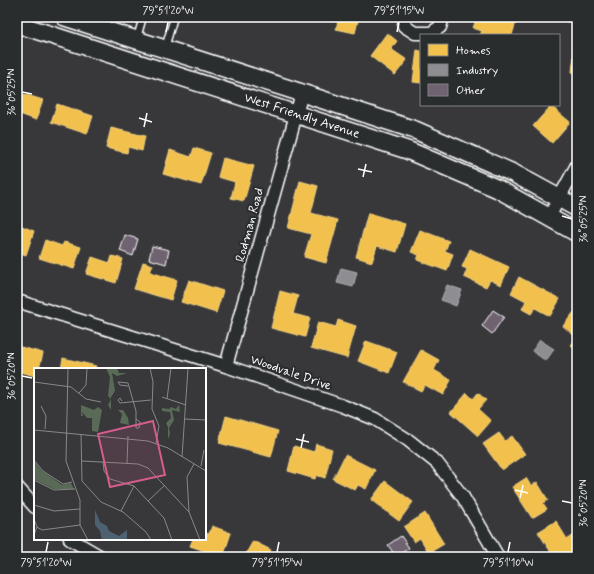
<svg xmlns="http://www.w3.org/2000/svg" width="594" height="574" viewBox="0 0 594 574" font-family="Mynerve,sans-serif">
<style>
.homes{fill:#f2c14e;stroke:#f6d483}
.industry{fill:#8d8d92;stroke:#afafb3}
.building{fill:#6f6371;stroke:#fff}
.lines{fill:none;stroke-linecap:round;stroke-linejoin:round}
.service-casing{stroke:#fff;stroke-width:9}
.minor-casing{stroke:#fff;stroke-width:15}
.secondary-casing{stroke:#fff;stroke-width:20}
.service{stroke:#2a2d2e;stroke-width:6}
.minor{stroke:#2a2d2e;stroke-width:12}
.secondary{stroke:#2a2d2e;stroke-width:17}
.ticks{fill:none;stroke:#fff;stroke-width:1.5}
.labels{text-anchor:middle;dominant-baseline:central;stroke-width:4;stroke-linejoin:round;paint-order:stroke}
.street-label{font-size:13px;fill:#fff;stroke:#2a2d2e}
.inset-road{fill:none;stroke:#888889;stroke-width:1}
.view{fill:#d45d8c;fill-opacity:0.15;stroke:#d45d8c;stroke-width:2}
.inset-edge{fill:none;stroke:#fff;stroke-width:2}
.neatline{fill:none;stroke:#fff;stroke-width:1.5}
.ticks-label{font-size:10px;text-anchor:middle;fill:#fff}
</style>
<rect width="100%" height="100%" fill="#38383b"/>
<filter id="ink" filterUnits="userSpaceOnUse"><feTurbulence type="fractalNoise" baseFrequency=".025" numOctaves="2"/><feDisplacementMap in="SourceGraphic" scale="8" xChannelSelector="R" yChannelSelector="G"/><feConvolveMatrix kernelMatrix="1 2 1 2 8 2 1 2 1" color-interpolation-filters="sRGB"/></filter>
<g filter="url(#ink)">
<g class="homes">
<path d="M339 17H359L355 33 336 29Z"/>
<path d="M477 17H498L516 22 512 35H480L482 31 473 28Z"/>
<path d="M566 17H577V21L567 22Z"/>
<path d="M387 33 397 41 391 49 407 60 395 75 370 56Z"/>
<path d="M576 38H577V73L572 72Z"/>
<path d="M417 50 421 51V83L413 82Z"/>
<path d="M17 92 43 100 36 120 17 113Z"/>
<path d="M57 104 93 116 87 134 51 122Z"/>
<path d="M551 106 570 122 552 143 533 126Z"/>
<path d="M111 128 145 136 142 151 128 147 127 153 106 148Z"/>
<path d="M194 148 211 153 201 185 163 174 170 150 191 157Z"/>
<path d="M223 158 254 166 244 201 231 198 235 182 218 177Z"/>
<path d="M300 181 318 186 311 213 338 220 326 263 304 257 311 234 288 228Z"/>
<path d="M368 213 405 224 397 252 377 246 372 262 356 257Z"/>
<path d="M17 224 34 231 26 255 17 252Z"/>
<path d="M420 230 449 241 445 251 453 254 447 271 417 260 419 255 411 252Z"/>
<path d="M45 240 62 246 64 242 81 247 74 269 39 258Z"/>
<path d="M470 249 509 267 501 285 490 280 486 287 464 277 467 269 462 267Z"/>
<path d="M112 256 123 259 116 283 86 274 92 257 110 263Z"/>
<path d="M143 262 153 265 150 272 177 280 171 300 134 289Z"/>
<path d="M519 277 560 299 550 316 535 308 531 314 522 309 526 301 511 293Z"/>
<path d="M189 280 223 291 216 313 181 302Z"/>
<path d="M280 291 298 296 293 314 310 318 305 337 271 328Z"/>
<path d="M574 312 577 315V350L571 345 577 338 563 326Z"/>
<path d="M338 320 356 326 347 358 311 348 318 322 336 327Z"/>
<path d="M366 341 397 352 389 373 358 361Z"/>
<path d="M17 346 43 353 39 369H35V376L17 371Z"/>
<path d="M421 350 439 360 434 370 451 380 443 395 425 385 421 391 403 382Z"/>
<path d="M63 358 96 366 95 369H61Z"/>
<path d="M467 393 473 399 478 393 486 400 478 409 491 421 478 436 451 412Z"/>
<path d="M226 416 278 431 271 457 219 443Z"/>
<path d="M499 433 505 441 512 436 525 454 502 470 483 444Z"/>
<path d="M316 444 332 449 325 478 316 475 315 479 288 471 294 446 314 452Z"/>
<path d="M345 455 375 470 366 489 358 485 355 490 333 479Z"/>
<path d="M526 478 531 486 537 482 548 500 543 503 547 509 532 518 512 487Z"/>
<path d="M385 481 413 502 399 521 371 500Z"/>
<path d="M425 513 444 544 429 553 420 538 414 542 404 527Z"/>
<path d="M556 521 567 539 573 536 577 542V552L569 557H554L538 532Z"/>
<path d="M212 526 231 533 223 557 190 546 193 539H205V533L209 534Z"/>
<path d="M253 541 271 550 267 557H244Z"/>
</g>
<g class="industry">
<path d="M341 268 357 272 353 287 337 283Z"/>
<path d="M447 285 462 290 456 306 441 300Z"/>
<path d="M540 340 554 349 546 361 532 351Z"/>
</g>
<g class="building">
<path d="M125 235 138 239 133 256 120 251Z"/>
<path d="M152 246 169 250 166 264 149 259Z"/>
<path d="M493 310 504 317 492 334 482 326Z"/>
<path d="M401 536 409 548 396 557 388 545Z"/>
</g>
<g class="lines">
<defs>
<g id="service">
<path d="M137 38 143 17"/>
<path d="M165 48 174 17"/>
</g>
<g id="minor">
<path d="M405 17 404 26 415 33H431L440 27 443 17"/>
<path d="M549 217 577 165"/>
<path d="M17 301 226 366 343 406 375 419 408 440 437 463 463 497 498 557"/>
<path d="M226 366 302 93"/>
<path d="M17 487 35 507"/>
<path d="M70 539 101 557"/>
</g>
<g id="secondary">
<path d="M65 17 302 93 415 130 513 173 577 208"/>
<path d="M17 24 407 150 498 189 577 233"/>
</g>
</defs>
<use href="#service" class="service-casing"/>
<use href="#minor" class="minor-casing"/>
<use href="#secondary" class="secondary-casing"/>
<use href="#service" class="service"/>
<use href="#minor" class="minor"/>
<use href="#secondary" class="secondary"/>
</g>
</g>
<path class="ticks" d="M166 32 168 22M397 32 399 22M22 92 32 94M139 118 152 122M144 127 147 113M358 169 372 172M363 177 366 164M562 216 572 219M22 376 32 378M296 439 309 442M301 448 304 434M515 490 528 493M520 498 523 485M562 501 572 503M46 552 48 542M277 552 279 542M508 552 510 542"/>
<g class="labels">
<g class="street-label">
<text transform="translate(302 116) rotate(18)">West Friendly Avenue</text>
<text transform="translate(250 225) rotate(-75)">Rodman Road</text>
<text transform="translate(291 373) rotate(19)">Woodvale Drive</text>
</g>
</g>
<g transform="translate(34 368)">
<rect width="172" height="172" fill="#38383b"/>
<path d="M72 0H83L85 5H93L83 8 78 5 81 23 77 29V42L74 37 77 31 74 28 76 9ZM47 37 60 42 64 39 68 42 64 64 58 63V50H53L48 44 49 48H47ZM145 37 146 44 138 42 140 52 135 60 136 66 134 71V59L132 55 137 50 136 44 128 43V40L135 41 137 39 142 41ZM84 42H89L94 50 95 57 86 55 88 46ZM0 93 8 103 28 117 37 115 40 121H20L0 111Z" fill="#596b56"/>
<path d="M61 142 66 154 73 158 75 163 85 168 93 162V172H68L66 163 61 157Z" fill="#4e6171"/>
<path class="inset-road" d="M34 0 32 93 46 132V157L54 172M116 0 119 14 118 41 125 58 122 75M0 14 37 19 52 31 67 34M94 18 86 17 84 14 94 15 102 43V60H105L106 54 102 51M45 25 52 17 53 0M128 29 152 37M133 31 137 0M88 33 86 30 84 32 86 35 117 32M7 38 12 48 11 61M151 51 172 52M0 62 114 73 134 80 172 103M47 66 48 113 67 134 89 144 112 164 117 172M148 89 154 0M0 92 9 103 29 116 38 114M48 93 104 96 114 100 155 144 166 172M69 93 70 103 76 111 100 118 130 150 138 172M93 95 94 68M167 98 170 82M0 112 20 122 41 121M114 133 131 117M0 137 20 143 46 141M87 143 100 118M155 144 153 109 160 96M0 151 3 159 0 167M3 159 8 162 46 157"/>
<path class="view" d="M119 53 131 107 76 119 64 66Z"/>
<rect width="172" height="172" class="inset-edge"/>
</g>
<rect width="594" height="574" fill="none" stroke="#2a2d2e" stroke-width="44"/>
<rect x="420" y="34" width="140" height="72" fill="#2a2d2e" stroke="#7f8182"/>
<rect x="428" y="44" width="20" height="12" fill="#f2c14e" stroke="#7f8182"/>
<text x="456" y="54" font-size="12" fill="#ffffff">Homes</text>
<rect x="428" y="64" width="20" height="12" fill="#8d8d92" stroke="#7f8182"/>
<text x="456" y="74" font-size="12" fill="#ffffff">Industry</text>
<rect x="428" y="84" width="20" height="12" fill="#6f6371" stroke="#7f8182"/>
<text x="456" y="94" font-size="12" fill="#ffffff">Other</text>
<rect x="22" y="22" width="550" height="530" class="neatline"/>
<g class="ticks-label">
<text x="168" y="14">79°51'20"W</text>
<text x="399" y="14">79°51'15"W</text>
<text transform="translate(11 92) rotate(-90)" y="4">36°05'25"N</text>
<text transform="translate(583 219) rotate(-90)" y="4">36°05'25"N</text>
<text transform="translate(11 376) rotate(-90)" y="4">36°05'20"N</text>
<text transform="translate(583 503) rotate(-90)" y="4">36°05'20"N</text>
<text x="46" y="566">79°51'20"W</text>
<text x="277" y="566">79°51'15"W</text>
<text x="508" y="566">79°51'10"W</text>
</g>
</svg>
